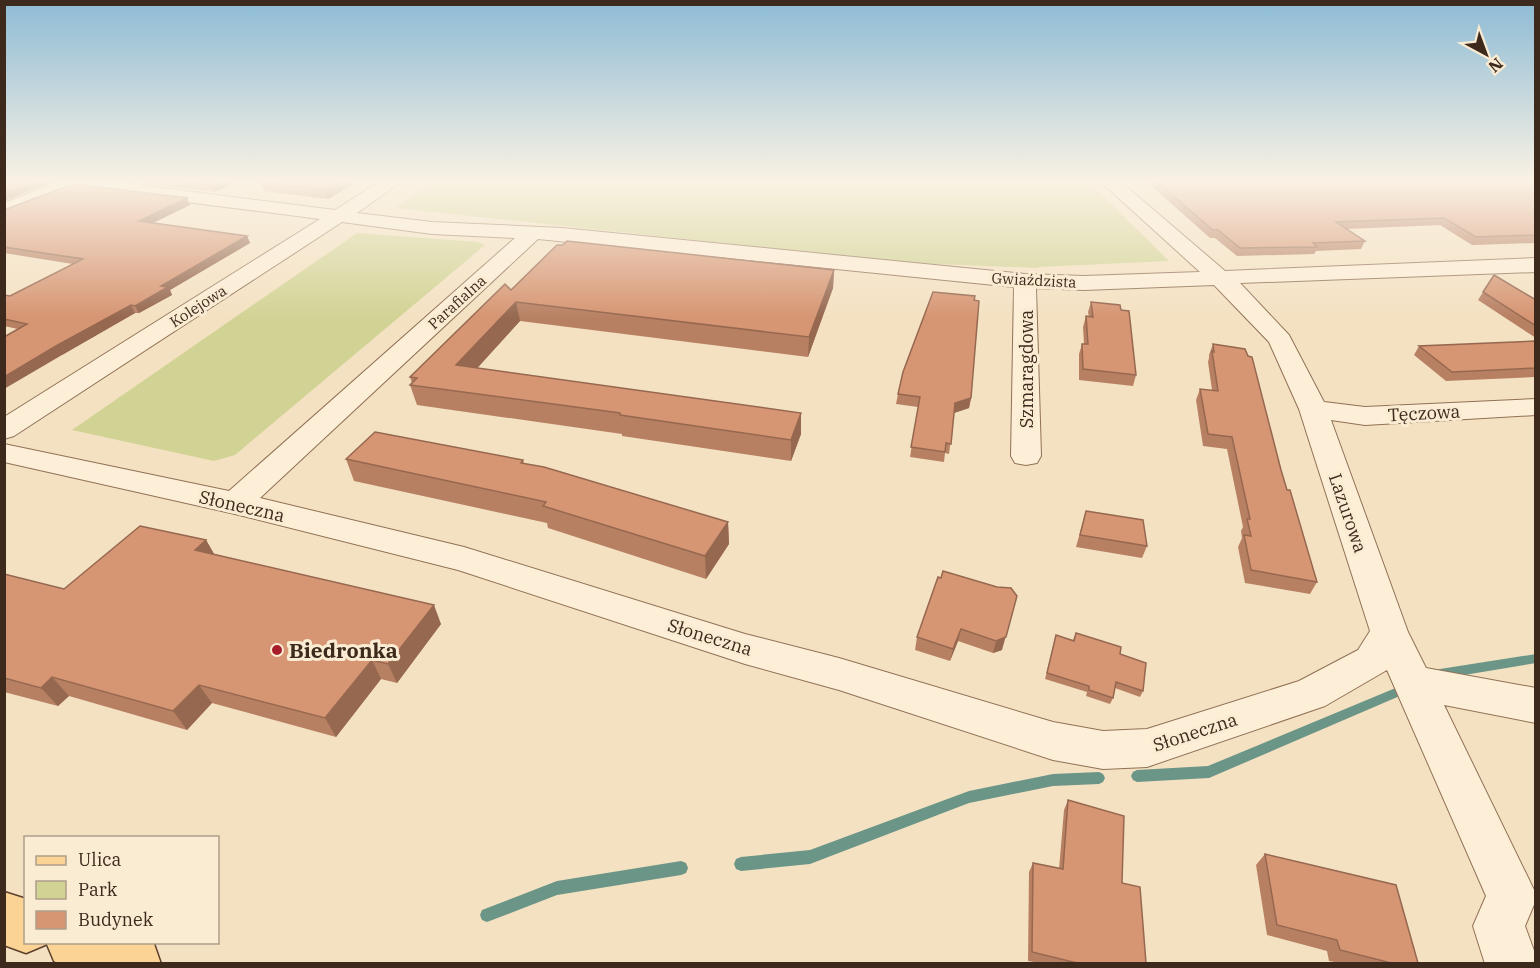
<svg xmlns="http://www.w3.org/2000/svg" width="1540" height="968" viewBox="0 0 1540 968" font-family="'IBM Plex Serif',serif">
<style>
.green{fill:#d1d394}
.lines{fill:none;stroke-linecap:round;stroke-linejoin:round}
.stream{fill:#6a9587;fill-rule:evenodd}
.street-casing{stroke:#907156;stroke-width:2}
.primary-casing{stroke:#5d3f2b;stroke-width:3}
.street{fill:#fdeed7;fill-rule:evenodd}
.primary{fill:#fbd495;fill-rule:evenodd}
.wall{fill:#b88063}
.shaded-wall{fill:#966850}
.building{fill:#d69573;stroke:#966850;stroke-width:1.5}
.poi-dot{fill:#a71e2a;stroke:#faebd3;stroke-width:2}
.labels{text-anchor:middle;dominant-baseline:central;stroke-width:6;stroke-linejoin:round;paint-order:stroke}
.far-street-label{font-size:15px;fill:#3e2a1c;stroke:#faebd3}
.street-label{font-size:18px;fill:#3e2a1c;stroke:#faebd3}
.near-poi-label{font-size:21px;font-weight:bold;fill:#3e2a1c;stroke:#faebd3;text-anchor:start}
</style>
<rect width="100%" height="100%" fill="#f4e1c2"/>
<g class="green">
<path d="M424 182H1089L1169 261 1038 267 1039 268 910 263 396 208 430 184Z"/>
<path d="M357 233 478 242 485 245 235 455 214 461 72 430Z"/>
</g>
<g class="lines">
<g class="stream">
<path d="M1536 654V663L1440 679 1436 677 1434 674 1436 671 1440 669Z"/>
<path d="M1398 687 1402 689 1404 692 1402 695 1209 778 1137 782 1133 780 1131 776 1133 772 1137 770 1208 766Z"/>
<path d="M1099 772 1103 774 1105 778 1103 782 1099 784 1053 786 969 803 810 864 741 871 736 869 734 864 736 859 741 857 810 850 969 791 1053 774Z"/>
<path d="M681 861 686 863 688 868 686 873 681 875 557 895 487 922 482 920 480 915 482 910 557 881Z"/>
</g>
<defs>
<path id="street" d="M58 182H116L335 210 379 182H401L357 213 432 222 562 228 1025 274 1084 276 1200 272 1101 182H1121L1225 271 1536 258V272L1240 283 1289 335 1324 402 1365 407 1536 399V415L1365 425 1331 420 1408 632 1426 668 1536 688V723L1444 705 1536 894V900L1525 926 1536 956V964H1485L1473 926 1486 896 1387 670 1325 706 1147 767 1103 769 1053 760 839 690 745 664 458 570 235 514 4 462V444L229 491 515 238 432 234 342 222 14 436 4 439V417L320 219 76 188 4 216V203ZM538 239 1014 287 1011 456 1015 463 1026 465 1037 463 1041 456 1036 288 1084 290 1214 285 1269 342 1299 409 1370 631 1358 650 1299 681 1147 729 1103 731 1053 722 839 658 745 634 464 547 260 498Z"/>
<g id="primary">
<path d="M4 892 26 899V942H46L45 945 26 953 4 945Z"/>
<path d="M46 942H149L154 944 161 964H59L54 961Z"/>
</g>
</defs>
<use href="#street" class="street-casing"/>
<use href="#primary" class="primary-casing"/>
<use href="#street" class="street"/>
<use href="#primary" class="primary"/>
</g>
<g class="wall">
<path d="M134 182H237L215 192Z"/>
<path d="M260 182H357L328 199 264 191Z"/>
<path d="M1147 182H1536V243L1472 245 1440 225 1346 229 1365 241 1361 249 1316 251 1314 254 1237 256 1215 238H1210Z"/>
<path d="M187 198 190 205 153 223 247 236 250 243 170 290 172 295 139 313H135L62 355 18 329 4 326V295L10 296 73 264 4 253V210Z"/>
<path d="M834 270 833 288 808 357 520 321 477 368 801 413V434L791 461 622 436V434L417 405 410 385 412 383 410 377 511 290Z"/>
<path d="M1494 275 1536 300V338L1478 300Z"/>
<path d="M1091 302 1136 375 1133 386 1079 380V354L1082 344H1084L1083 327 1086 316 1089 317 1088 312Z"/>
<path d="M1536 341V377L1446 381 1414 355 1419 346Z"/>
<path d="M1213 344 1281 470 1317 582 1310 594 1245 583 1238 547 1242 538 1241 531 1243 527 1227 449 1203 446 1196 400 1200 389 1212 390 1208 362 1209 358V355Z"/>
<path d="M898 394 971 398 969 408 954 413 949 454 945 453 944 462 910 457 918 407 896 404Z"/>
<path d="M346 459 523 460 524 463 728 522 729 544 706 579 548 528 547 523 354 481Z"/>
<path d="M1086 511 1147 546 1142 558 1076 547Z"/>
<path d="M206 540 214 554 441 624 397 683 381 679 336 737 212 703 187 730 69 696 58 706 4 692V574L64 589Z"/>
<path d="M943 571 1002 650 993 653 958 641 950 661 915 650 917 637Z"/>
<path d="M1076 633 1120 654 1143 691 1140 697 1115 688 1113 698 1110 704 1086 696 1087 692 1045 679 1056 635 1073 640Z"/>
<path d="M1068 800 1122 883 1146 963H1039L1028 961 1029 872 1033 863 1059 869 1064 810Z"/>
<path d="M1265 854 1418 963H1340L1329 961 1327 951 1267 935 1256 865Z"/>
</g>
<g class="shaded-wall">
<path d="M32 182H52L4 201V193Z"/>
<path d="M221 182H237L215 192 213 186Z"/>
<path d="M338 182H357L328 199 325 190Z"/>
<path d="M187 198 190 205 142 228 139 221Z"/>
<path d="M247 236 250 243 170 290 172 295 139 313 135 306 161 286Z"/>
<path d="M834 270 833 288 808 357 809 337Z"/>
<path d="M516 302 520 321 462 385 456 365Z"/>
<path d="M131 305 135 313 62 355 4 389V377L56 346Z"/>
<path d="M971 398 969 408 954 413 955 403Z"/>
<path d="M801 413V434L791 461V440Z"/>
<path d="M728 522 729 544 706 579 705 556Z"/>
<path d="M206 540 217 559 195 550Z"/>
<path d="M1017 596 1002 650 993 653 996 641Z"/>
<path d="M434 605 441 624 397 683 388 664Z"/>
<path d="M961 629 958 641 950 661 953 649Z"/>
<path d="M372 660 381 679 336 737 325 718Z"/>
<path d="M52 677 69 696 58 706 41 688Z"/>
<path d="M199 685 212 703 187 730 173 711Z"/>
</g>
<g class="building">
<path d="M4 182H32L4 193Z"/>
<path d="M182 182H221L213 186Z"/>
<path d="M260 182H338L325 190Z"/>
<path d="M1157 182H1536V235L1476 237 1444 218 1336 222 1365 241 1313 243 1317 247 1240 248 1218 230H1213Z"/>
<path d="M73 184 187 198 139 221 247 236 161 286 168 287 135 306 131 305 56 346 4 377V337L27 324 4 319V295L10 296 83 259 4 247V210Z"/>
<path d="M567 241 834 270 809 337 516 302 456 365 801 413 791 440 620 415V413L410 385 417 378 410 377 505 284 511 290 557 245H563Z"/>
<path d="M1494 275 1536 300V326L1483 292Z"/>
<path d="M933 292 975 296 974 300 979 301 971 398 955 403 951 444 946 443 945 452 911 447 920 397 898 394 903 372Z"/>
<path d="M1091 302 1120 305 1121 310 1129 311 1136 375 1083 369 1082 344H1088L1086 316 1093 317Z"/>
<path d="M1536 341V368L1452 372 1419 346Z"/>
<path d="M1213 344 1245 349 1248 356 1252 357 1281 470 1287 490H1290L1317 582 1251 570 1244 535 1251 536 1247 519H1250L1232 437 1208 434 1200 389 1218 391 1212 351 1214 352Z"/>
<path d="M375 432 523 460 521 463 544 467 728 522 705 556 543 506 546 502 346 459Z"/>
<path d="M1086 511 1143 520 1147 546 1080 535Z"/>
<path d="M140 526 206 540 195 550 434 605 388 664 372 660 325 718 199 685 173 711 52 677 41 688 4 678V574L64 589Z"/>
<path d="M943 571 997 587 1011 588 1017 596 1006 637 996 641 961 629 953 649 917 637 938 577 941 578Z"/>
<path d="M1076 633 1121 647 1120 654 1146 663 1143 691 1116 682 1113 698 1089 690V686L1047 673 1056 635 1074 641Z"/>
<path d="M1068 800 1124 816 1122 883 1140 887 1146 963H1077L1032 952 1033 863 1063 869Z"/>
<path d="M1265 854 1396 885 1418 963H1391L1340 950 1337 940 1277 925Z"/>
</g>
<linearGradient id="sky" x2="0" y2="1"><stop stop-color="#8dbbd5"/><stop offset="0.57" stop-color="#faf2e4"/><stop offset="1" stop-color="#faf2e4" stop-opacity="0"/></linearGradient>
<rect width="1540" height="318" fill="url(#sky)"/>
<circle class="poi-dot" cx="277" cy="650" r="6"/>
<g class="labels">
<g class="far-street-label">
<text transform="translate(1034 280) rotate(3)">Gwiaździsta</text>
<text transform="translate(457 302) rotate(-42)">Parafialna</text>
<text transform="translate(198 306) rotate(-33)">Kolejowa</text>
</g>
<g class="street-label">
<text transform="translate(1026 369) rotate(-90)">Szmaragdowa</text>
<text transform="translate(1424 413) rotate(-3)">Tęczowa</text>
<text transform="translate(242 506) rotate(13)">Słoneczna</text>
<text transform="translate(1348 513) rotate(71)">Lazurowa</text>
<text transform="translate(710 637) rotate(17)">Słoneczna</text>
<text transform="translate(1195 732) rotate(-18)">Słoneczna</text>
</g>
<g class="near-poi-label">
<text x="289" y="650">Biedronka</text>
</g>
</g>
<rect width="1540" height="968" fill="none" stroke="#3e2a1c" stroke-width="12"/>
<rect x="24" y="836" width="195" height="108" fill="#faebd3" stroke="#af9e8a" stroke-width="1.5"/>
<rect x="36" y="856" width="30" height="9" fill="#fbd495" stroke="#af9e8a" stroke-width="1.5"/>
<text x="78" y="866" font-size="18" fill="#3e2a1c">Ulica</text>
<rect x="36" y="881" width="30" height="18" fill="#d1d394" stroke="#af9e8a" stroke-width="1.5"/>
<text x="78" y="896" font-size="18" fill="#3e2a1c">Park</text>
<rect x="36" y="911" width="30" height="18" fill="#d69573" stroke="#af9e8a" stroke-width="1.5"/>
<text x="78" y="926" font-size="18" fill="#3e2a1c">Budynek</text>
<g transform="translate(1486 54) rotate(139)" stroke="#faebd3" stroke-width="4.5" paint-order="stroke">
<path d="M0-4.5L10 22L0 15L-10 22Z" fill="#3e2a1c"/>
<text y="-9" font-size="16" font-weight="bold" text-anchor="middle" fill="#3e2a1c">N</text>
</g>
</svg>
